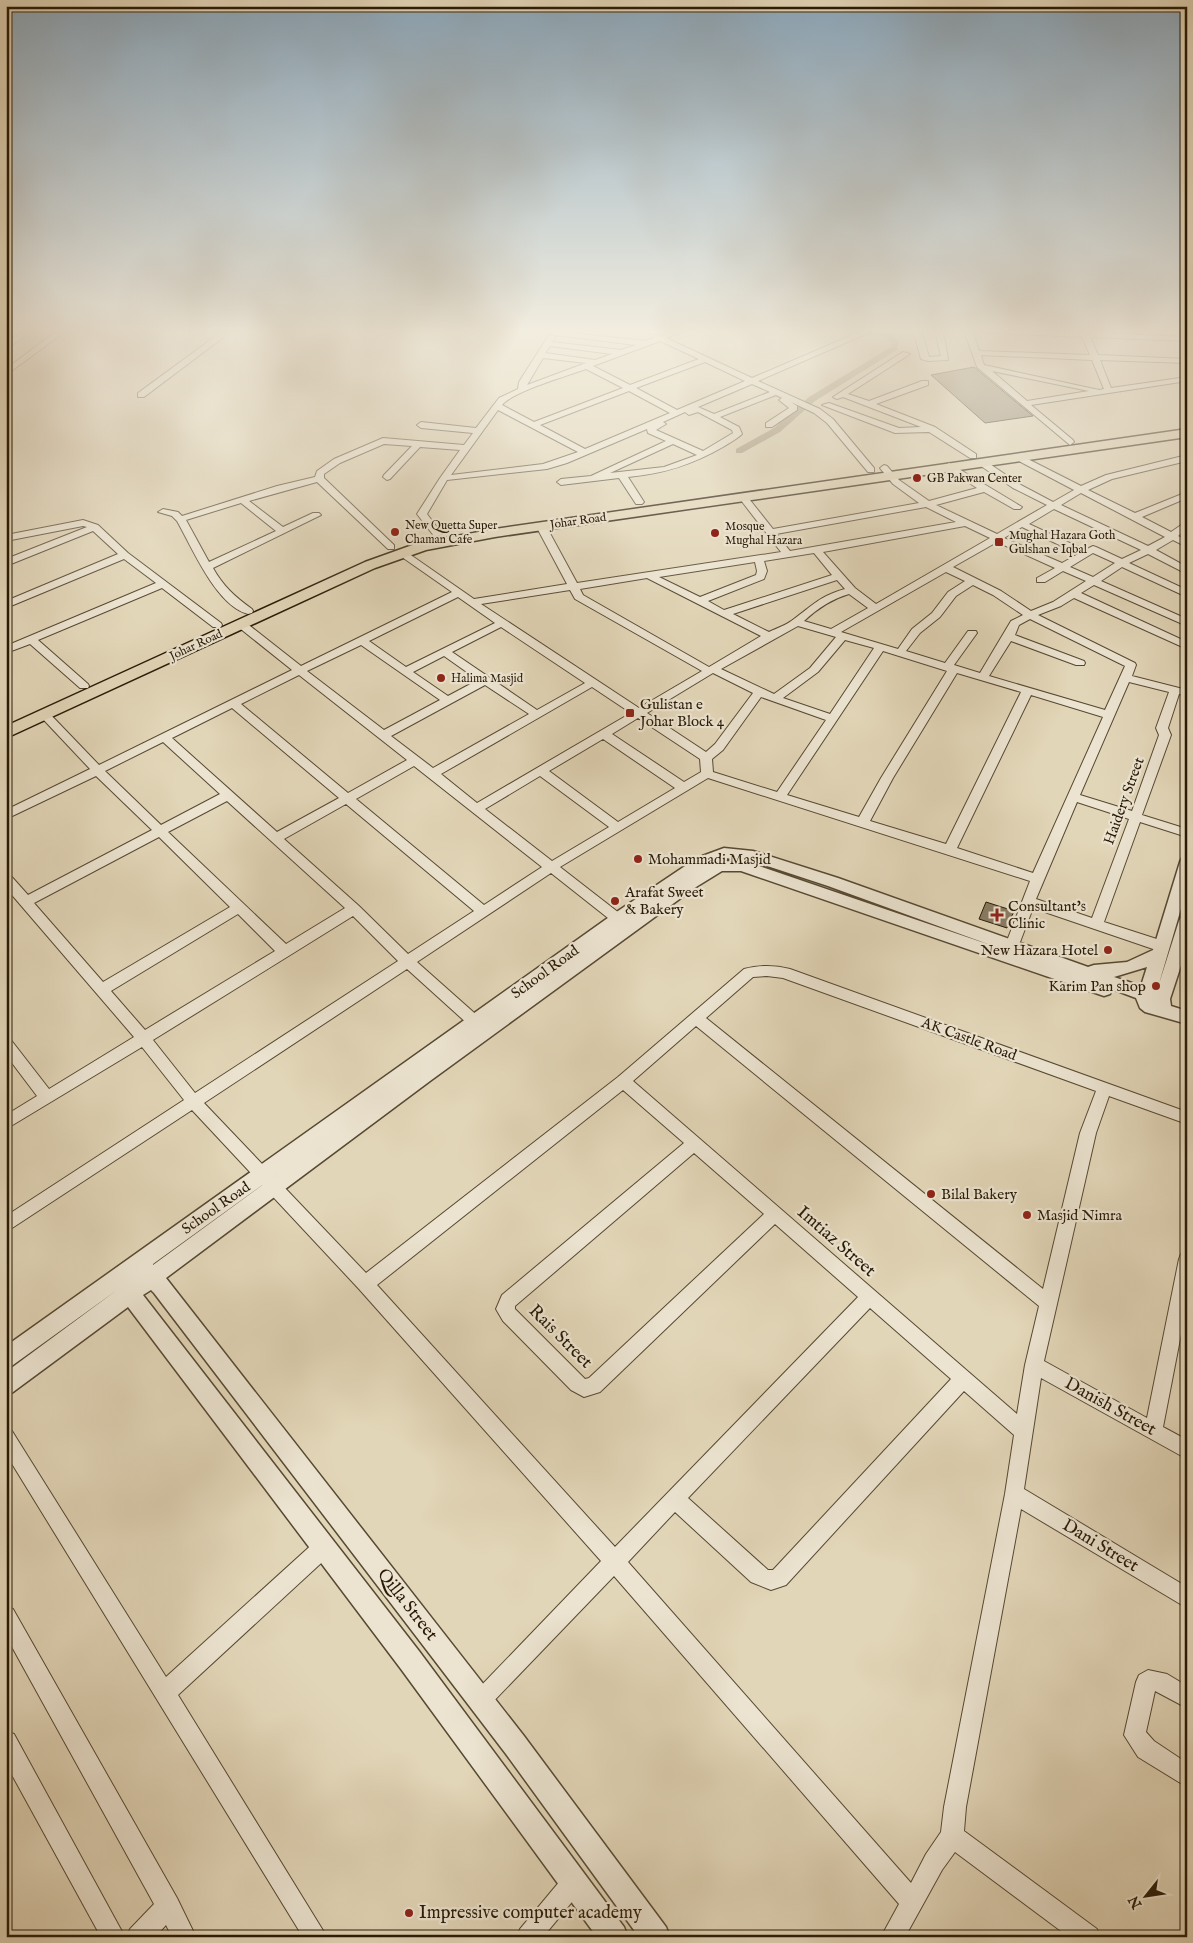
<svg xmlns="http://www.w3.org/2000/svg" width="1193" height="1943" viewBox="0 0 1193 1943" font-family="'IM FELL English',serif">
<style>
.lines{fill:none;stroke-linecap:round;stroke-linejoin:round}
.canal{fill:#a3967b;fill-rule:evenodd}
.building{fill:#897c63;stroke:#281a06}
.minor-casing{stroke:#564932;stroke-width:2}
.tertiary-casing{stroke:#564932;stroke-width:3}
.primary-casing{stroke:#281a06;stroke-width:3}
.minor{fill:#ece4d1;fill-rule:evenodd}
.tertiary{fill:#ece4d1;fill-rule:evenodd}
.primary{fill:#e2d6b8;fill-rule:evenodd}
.poi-dot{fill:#8f2418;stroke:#ece4d1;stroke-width:2}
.labels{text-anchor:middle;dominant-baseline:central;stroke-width:4.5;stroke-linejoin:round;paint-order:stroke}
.far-poi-label{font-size:12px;fill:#281a06;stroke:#ece4d1;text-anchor:start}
.far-street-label{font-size:12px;fill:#281a06;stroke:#ece4d1}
.poi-label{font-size:15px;fill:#281a06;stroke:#ece4d1;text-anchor:start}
.street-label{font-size:15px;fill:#281a06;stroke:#ece4d1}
.near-street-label{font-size:18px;fill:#281a06;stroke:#ece4d1}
.near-poi-label{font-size:18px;fill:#281a06;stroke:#ece4d1;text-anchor:start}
</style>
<rect width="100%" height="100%" fill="#e2d6b8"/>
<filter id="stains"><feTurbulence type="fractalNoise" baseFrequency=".004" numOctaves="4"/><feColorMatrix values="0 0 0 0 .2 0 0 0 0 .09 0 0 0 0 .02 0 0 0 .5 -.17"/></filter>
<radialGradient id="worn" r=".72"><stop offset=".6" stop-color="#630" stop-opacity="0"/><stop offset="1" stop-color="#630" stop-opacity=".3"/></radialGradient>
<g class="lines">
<path class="canal" d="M875 330H884L899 340 897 350 815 401 780 432 742 453H736V449L774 428 809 397 891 347 892 343Z"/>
</g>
<g class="building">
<path d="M974 367 1033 416 985 423 931 375Z"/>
<path d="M986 902 1014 911 1007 928 979 919Z"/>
</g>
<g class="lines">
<defs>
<g id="minor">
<path d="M26 330H35L6 349V343Z"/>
<path d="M58 330H67L6 375V369Z"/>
<path d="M224 330H233L144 397H138V393Z"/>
<path d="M632 330H657L659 332 655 334Z"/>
<path d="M674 330H686L666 338 752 378 864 330H875L758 381 820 409 833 419 874 468V472H868L827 423 814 413 791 402 797 406V410L772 427H766V423L789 408 779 400 782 398 776 395 720 417 739 427 742 434C737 439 729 443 723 447 692 465 663 474 628 477L644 502 642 504H636L619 478 561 485 557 482 561 479 591 476 666 441 648 433 647 429 567 463 547 469 447 480 427 514 442 534 437 537 434 536 417 514 440 478 460 450 420 447 390 479 387 480 383 477 384 475 412 446 384 444 340 463 324 474V478L394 545V549H388L317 482 249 501 283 527 313 513H319L321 515 213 568C223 586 235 597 252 609L253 611 252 613 248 614C216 606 192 547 177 521L172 516 158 512 163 509 178 512 182 516 277 486 315 477 317 471 334 459 383 438 464 445 473 433 421 428 417 425 421 422 476 428 499 398 518 389 519 382 549 335 556 337 552 342 621 350 636 345 555 335H552V331L645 341 654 338V335L660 336ZM660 341 699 359 630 385 593 366ZM550 346 612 354 595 360 545 353ZM543 358 586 363 527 385ZM705 362 745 381 677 410 636 388ZM586 369 623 388 534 422 502 405C514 391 567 376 586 369ZM752 384 770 392 714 414 698 407ZM629 391 670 413 585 449 540 425ZM498 410 578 452 543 464 451 475ZM685 412 689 415 698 412 732 430 733 433 703 451 656 430 666 424 663 422ZM673 444 697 455 664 467 610 473ZM241 503 276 531 209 562 186 520Z"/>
<path d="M913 330H921L929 357 941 356 935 330H943L948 360 928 361 921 359Z"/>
<path d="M964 330H972L979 351 1090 355 1082 337 977 332 973 330 1085 332 1187 337V341L1090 337 1098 355 1187 359V363L1100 360 1111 388 1187 377V381L1031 405 1073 440 1074 442 1070 445 977 367ZM981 355 1092 360 1104 389 1099 390 984 365ZM992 371 1089 391 1027 401Z"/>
<path d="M903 352 910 354 848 394 869 401 922 381H928V385L876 404 935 427 976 454V458H970L929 432 895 433 822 405 829 403 899 428 921 427 843 397 837 399 833 397Z"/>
<path d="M1018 454 1081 486 1106 475 1187 455V461L1112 479 1088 490 1135 513 1187 492V498L1142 517 1171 532 1187 521V529L1178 536 1187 540V547L1173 540 1156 550 1187 567V574L1148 554 1129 563 1187 590V597L1122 567 1101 581 1187 619V626L1094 585 1081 593 1187 642V649L1074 598 1061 606 1038 615 1135 663 1136 665 1132 676 1187 690V696L1179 694 1168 728 1171 735 1142 815 1187 829V837L1140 822 1104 922 1166 942 1168 946 1166 950H1156L1033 908 1017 950H1007L1005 946 1030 881 708 778 560 867 623 916 625 919 623 922H613L551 873 417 962 480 1018 482 1022 480 1026 475 1028 470 1026 407 969 204 1103 366 1273 618 1077 744 969C759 965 775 965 790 969L1187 1112V1124L1109 1096 1096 1133 1044 1361 1147 1418 1179 1259 1181 1254 1187 1252V1303L1163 1427 1187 1440V1459L1041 1378 1024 1489 1187 1587V1608L1021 1509 966 1807 964 1831 1097 1929 1100 1937H1069L955 1852 942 1870 905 1937H881L899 1904 614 1576 488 1707 481 1710 474 1707 471 1700 474 1693 601 1561 359 1289 192 1110 6 1232V1216L184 1100 142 1047 6 1129V1115L37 1096 6 1055V1038L11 1040 49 1089 134 1037 6 888V875L11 876 28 895 152 830 96 776 6 819V810L90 769 41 717 39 715 41 713H49L99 765 292 670 237 626 236 624 237 622H245L301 666 452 592 399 555V551H405L474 599 567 584 536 526 541 523 546 526 577 583 781 552 740 499V495H746L773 529 919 503 893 484 880 468 884 465 887 466 899 480 929 501 977 488 946 468 945 466 949 463 1022 507 1020 509H1014L984 492 936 505 997 534 1047 505 1013 488 978 464V460H984L1019 484 1053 502 1074 490 1015 459V455ZM1081 493 1165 537 1148 546 1061 505ZM926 507 956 522 790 551 776 534ZM1054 509 1141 550 1122 559 1096 547 1093 546 1085 550 1029 524ZM965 526 990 538 876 604 855 588 823 552ZM1022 527 1078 554 1062 563 1004 538ZM997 542 1055 568 1037 578V582H1045L1063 571 1086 581 1053 602 1031 611 1001 591 953 567ZM814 553 832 575 724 610 708 601 764 579 767 571 764 561ZM1093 553 1115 563 1093 577 1070 567ZM755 562 757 571 756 575 700 597 659 577ZM946 572 965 581 948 592 932 613 912 629 898 649 841 632ZM647 578 761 636 709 667 583 595 580 589ZM837 580 845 589C820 596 813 605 794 619 787 625 777 628 769 632L733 614ZM973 585 993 595 1023 615 1011 621 980 673 954 665 977 633 976 631H968L945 663 906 651 920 633 940 617 956 596ZM570 590 575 599 702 671 639 708 481 604ZM849 594 868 608 831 629 804 621C818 608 832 599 849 594ZM458 597 495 623 406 667 369 641ZM1030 619 1125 666 1105 710 989 676 1011 641 1076 665H1084L1085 663 1084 661 1015 635 1019 625ZM798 626 836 637 810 668 774 694 721 669ZM501 627 585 683 537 710 452 652ZM845 640 874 648 830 714 783 698 818 672ZM361 645 440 700 384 730 307 671ZM883 651 947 671 881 778 859 817 787 795ZM444 656 478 680 448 696 413 672ZM713 673 753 693 715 744 706 752 647 713ZM957 673 1021 692 946 844 870 821 893 778ZM299 675 407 760 348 793 241 704ZM1129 682 1169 692 1156 728 1159 735 1132 811 1080 795ZM485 685 529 714 433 768 391 736ZM592 687 631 713 477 803 441 774ZM1031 695 1103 717 1033 873 957 848ZM761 697 826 720 777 792 713 772 712 759 723 750ZM232 708 339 798 277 832 172 738ZM638 718 700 759 701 772 684 782 612 734ZM603 739 675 788 618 822 549 771ZM163 742 220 794 161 825 105 771ZM414 766 542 867 484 905 356 799ZM540 776 609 827 552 861 485 809ZM227 801 345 908 286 944 168 832ZM1077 802 1129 819 1092 918 1036 899ZM346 804 474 911 408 954 359 906 284 839ZM159 837 230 907 103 982 34 903ZM238 914 275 951 145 1030 111 991ZM353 916 398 961 195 1093 153 1040ZM767 976 783 978 1096 1091 1080 1133 1043 1289 706 1018 753 977ZM696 1026 1039 1306 1025 1365 1017 1414 633 1081ZM623 1090 684 1143 502 1295 496 1309 503 1321 571 1390 584 1397 600 1392 775 1224 858 1297 615 1547 377 1285ZM694 1153 764 1214 589 1378 585 1379 515 1309V1306ZM870 1308 951 1379 773 1570H768L688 1498ZM964 1391 1014 1435 1005 1494 944 1807 941 1832 926 1854 911 1883 628 1562 675 1512 751 1582 771 1590 786 1585Z"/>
<path d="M83 520 98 525 128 553 221 623 222 625 221 627H213L162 588 38 640 88 684 89 686 88 688H80L30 644 6 653V646L156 583 124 559 6 608V601L118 554 93 531 6 566V559L87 527 83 526 6 541V535Z"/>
<path d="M6 1428 12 1431 166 1677 317 1540 324 1537 331 1540 334 1547 331 1554 178 1695 327 1937H303L6 1454Z"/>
<path d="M6 1606 13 1609 177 1898 196 1937H172L166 1925 155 1937H127L130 1929 154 1904 6 1636Z"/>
<path d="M1148 1670 1167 1674 1187 1686V1708L1155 1691 1146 1732 1154 1741 1187 1763V1787L1138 1757 1124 1735 1136 1682 1139 1675Z"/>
<path d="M6 1731 14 1734 125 1937H101L6 1764Z"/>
<path d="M573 1872 581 1875 584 1883 581 1891 543 1937H517L520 1929 565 1875Z"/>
</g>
<path id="tertiary" d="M724 848 753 851 838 878 1088 967 1094 965 1127 962 1153 950 1180 862 1182 858 1187 857V888L1158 987 1179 921 1181 917 1187 915V947L1170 999 1171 1006 1187 1011V1024L1145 1012 1140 1008 1136 998 1112 989 1110 994 1104 996 741 871H722L696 887 430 1081 166 1278 524 1736 666 1927 670 1937H639L506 1754 154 1293 151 1290 143 1295 419 1651 624 1927 628 1937H597L401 1669 128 1307 13 1392 6 1395V1372L117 1290 13 1365 6 1368V1346L612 915 697 858ZM725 858 752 861 828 886 996 947 747 862 719 861ZM1147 967 1141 986 1114 977ZM279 1173 153 1265V1264Z"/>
<path id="primary" d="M1187 429V437L495 537 426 550 375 568 6 738V726L365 562 418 543 495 529Z"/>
</defs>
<use href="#minor" class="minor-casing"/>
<use href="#tertiary" class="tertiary-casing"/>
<use href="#primary" class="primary-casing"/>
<use href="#minor" class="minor"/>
<use href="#tertiary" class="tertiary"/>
<use href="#primary" class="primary"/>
</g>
<linearGradient id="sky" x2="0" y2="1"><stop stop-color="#8ca8bc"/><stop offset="0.55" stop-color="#f2eddf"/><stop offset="1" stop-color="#f2eddf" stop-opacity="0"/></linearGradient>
<rect width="1193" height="602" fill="url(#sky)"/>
<g class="poi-dot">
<circle cx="917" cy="478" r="5"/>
<circle cx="395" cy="532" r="5"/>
<circle cx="715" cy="533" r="5"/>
<rect x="994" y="537" width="10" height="10" rx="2.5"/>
<circle cx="441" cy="678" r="5"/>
<rect x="625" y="708" width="10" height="10" rx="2.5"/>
<circle cx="638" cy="859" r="5"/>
<circle cx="615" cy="901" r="5"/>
<path d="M994.5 907.5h5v5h5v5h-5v5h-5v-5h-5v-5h5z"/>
<circle cx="1108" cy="950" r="5"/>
<circle cx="1156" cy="986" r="5"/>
<circle cx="931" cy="1194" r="5"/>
<circle cx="1027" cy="1215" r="5"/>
<circle cx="409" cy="1913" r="5"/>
</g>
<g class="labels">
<g class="far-poi-label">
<text x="927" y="478">GB Pakwan Center</text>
<text x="405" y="525">New Quetta Super<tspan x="405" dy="14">Chaman Cafe</tspan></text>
<text x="725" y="526">Mosque<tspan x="725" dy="14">Mughal Hazara</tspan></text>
<text x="1009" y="535">Mughal Hazara Goth<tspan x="1009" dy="14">Gulshan e Iqbal</tspan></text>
<text x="451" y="678">Halima Masjid</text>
</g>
<g class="far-street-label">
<text transform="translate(578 521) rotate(-8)">Johar Road</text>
<text transform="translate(196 645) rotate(-25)">Johar Road</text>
</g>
<g class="poi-label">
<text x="640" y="704">Gulistan e<tspan x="640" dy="17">Johar Block 4</tspan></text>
<text x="648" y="859">Mohammadi Masjid</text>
<text x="625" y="892">Arafat Sweet<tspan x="625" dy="17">&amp; Bakery</tspan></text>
<text x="1008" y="906">Consultant's<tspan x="1008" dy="17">Clinic</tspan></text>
<text x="1098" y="950" text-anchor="end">New Hazara Hotel</text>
<text x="1146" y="986" text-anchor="end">Karim Pan shop</text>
<text x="941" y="1194">Bilal Bakery</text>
<text x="1037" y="1215">Masjid Nimra</text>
</g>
<g class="street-label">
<text transform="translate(1124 801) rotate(-70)">Haidery Street</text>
<text transform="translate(545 972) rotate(-36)">School Road</text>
<text transform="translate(969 1039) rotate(20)">AK Castle Road</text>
<text transform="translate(216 1208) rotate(-35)">School Road</text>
</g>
<g class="near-street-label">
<text transform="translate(836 1242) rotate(41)">Imtiaz Street</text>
<text transform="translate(560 1337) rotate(45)">Rais Street</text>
<text transform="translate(1110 1407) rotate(29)">Danish Street</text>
<text transform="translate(1100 1546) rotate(31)">Dani Street</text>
<text transform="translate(407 1605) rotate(52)">Qilla Street</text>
</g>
<g class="near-poi-label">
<text x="419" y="1913">Impressive computer academy</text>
</g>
</g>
<rect width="1193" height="1943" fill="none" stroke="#e2d6b8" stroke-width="25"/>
<rect x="8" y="8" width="1178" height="1928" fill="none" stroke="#281a06" stroke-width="2.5"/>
<rect x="12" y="12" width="1168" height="1918" fill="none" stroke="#281a06"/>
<g transform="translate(1146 1896) rotate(240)" stroke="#ece4d1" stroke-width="4" paint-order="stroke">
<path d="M0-4L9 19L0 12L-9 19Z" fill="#281a06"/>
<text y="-8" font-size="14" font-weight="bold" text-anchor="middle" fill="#281a06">N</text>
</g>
<rect width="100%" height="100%" filter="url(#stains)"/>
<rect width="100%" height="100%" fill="url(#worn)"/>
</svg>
